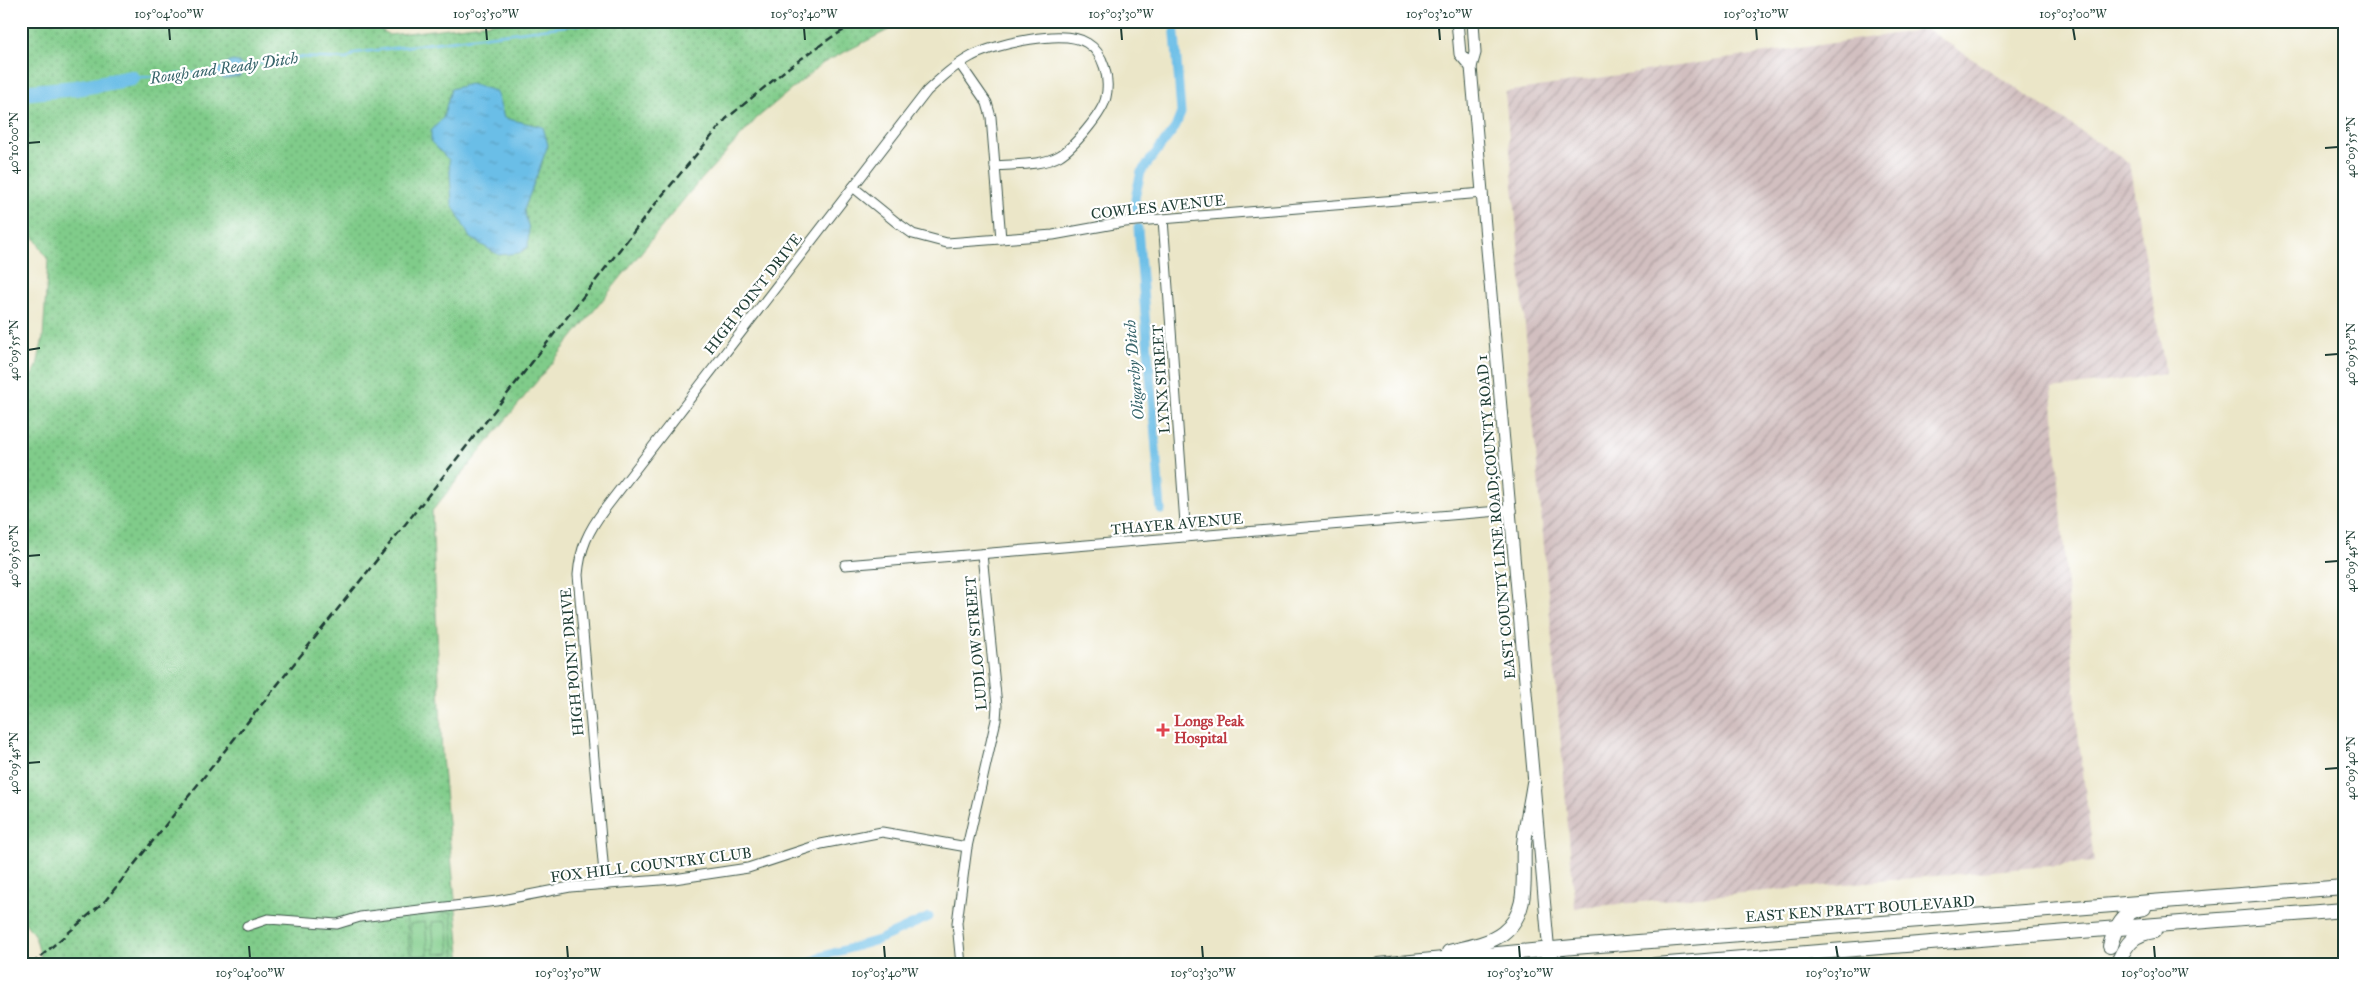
<svg xmlns="http://www.w3.org/2000/svg" width="2365" height="986" viewBox="0 0 2365 986" font-family="'IM FELL Great Primer',serif">
<style>
.industrial{fill:url(#industrial-furrows)}
.grass{fill:url(#grass-dots);stroke:#50845f}
.park{fill:url(#park-crowns);stroke:#50845f}
.pitch{fill:#80cc8a;stroke:#50845f}
.water{fill:url(#water-ripples);stroke:#457e8e}
.lines{fill:none;stroke-linecap:round;stroke-linejoin:round}
.stream{stroke:#6bbee7;stroke-width:2.5}
.canal{stroke:#6bbee7;stroke-width:9}
.river{stroke:#6bbee7;stroke-width:16}
.minor-casing{stroke:#3e564a;stroke-width:11}
.secondary-casing{stroke:#3e564a;stroke-width:13}
.trunk-casing{stroke:#3e564a;stroke-width:16}
.minor{stroke:#fff;stroke-width:9}
.secondary{stroke:#fff;stroke-width:11}
.trunk{stroke:#fff;stroke-width:14}
.rail{stroke:#1f3d34;stroke-width:2.5;stroke-dasharray:8 4;stroke-linecap:butt}
.ticks{fill:none;stroke:#1f3d34;stroke-width:2}
.health-dot{fill:#e0444e;stroke:#fff;stroke-width:2}
.labels{text-anchor:middle;dominant-baseline:central;stroke-width:4.5;stroke-linejoin:round;paint-order:stroke}
.street-label{font-size:15px;fill:#1f3d34;stroke:#fff}
.health-label{font-size:15px;font-weight:bold;fill:#be3a42;stroke:#fff;text-anchor:start}
.water-label{font-size:16px;font-style:italic;fill:#36646a;stroke:#fff}
.neatline{fill:none;stroke:#1f3d34;stroke-width:2}
.ticks-label{font-size:12px;text-anchor:middle;fill:#1f3d34}
</style>
<defs>
<pattern id="industrial-furrows" width="10" height="10" patternUnits="userSpaceOnUse" patternTransform="scale(1.25)"><rect width="10" height="10" fill="#d2bfc0"/><path d="M-1 1l2-2M0 10L10 0M9 11l2-2" fill="none" stroke="#aa9c9d"/></pattern>
<pattern id="grass-dots" width="8" height="8" patternUnits="userSpaceOnUse" patternTransform="scale(1.25)"><rect width="8" height="8" fill="#80cc8a"/><path d="M2 2h.1M6 6h.1" fill="none" stroke="#68a772" stroke-width="1.8" stroke-linecap="round"/></pattern>
<pattern id="park-crowns" width="20" height="18" patternUnits="userSpaceOnUse" patternTransform="scale(1.25)"><rect width="20" height="18" fill="#80cc8a"/><path d="M2 6a3 3 0 1 1 6 0M12 15a3 3 0 1 1 6 0" fill="none" stroke="#68a772"/></pattern>
<pattern id="water-ripples" width="26" height="14" patternUnits="userSpaceOnUse" patternTransform="scale(1.25)"><rect width="26" height="14" fill="#6bbee7"/><path d="M2 4q2-2 4 0t4 0M15 11q2-2 4 0t4 0" fill="none" stroke="#579cbc"/></pattern>
</defs>
<rect width="100%" height="100%" fill="#fff"/>
<filter id="ink" filterUnits="userSpaceOnUse"><feTurbulence type="fractalNoise" baseFrequency=".02" numOctaves="2"/><feDisplacementMap in="SourceGraphic" scale="10" xChannelSelector="R" yChannelSelector="G"/><feConvolveMatrix kernelMatrix="1 2 1 2 8 2 1 2 1" color-interpolation-filters="sRGB"/></filter>
<filter id="wash" filterUnits="userSpaceOnUse"><feTurbulence type="fractalNoise" baseFrequency=".0096" numOctaves="4" result="noise"/><feDisplacementMap in="SourceGraphic" scale="20" xChannelSelector="R" yChannelSelector="G"/><feGaussianBlur stdDeviation="1.12" result="paint"/><feColorMatrix in="noise" values="0 0 0 0 0 0 0 0 0 0 0 0 0 0 0 0 0 1.4 0 .05"/><feComposite in="paint" operator="in"/></filter>
<g filter="url(#wash)">
<rect width="100%" height="100%" fill="#ebe6c8"/>
<path class="industrial" d="M1927 29 2129 163 2166 374 2052 389 2078 732 2094 862 1575 908 1505 92Z"/>
<g class="grass">
<path d="M21 21H368L389 35 509 21H906L823 63 757 118 689 193 432 511 442 757 461 965H43L35 936 21 917V395L37 366 43 338 48 260 21 216Z"/>
<path d="M2102 957 2103 965H2017Z"/>
</g>
<path class="park" d="M451 912 456 965H407L411 964 406 916Z"/>
<g class="pitch">
<path d="M447 921 450 953 435 954 432 922Z"/>
<path d="M425 922 428 955 413 956 410 924Z"/>
</g>
<g class="water">
<path d="M233 61 239 62 243 70 240 76 224 79 216 75V68L224 67 226 63Z"/>
<path d="M470 84 496 91 504 118 543 127 548 145 524 210 529 229 528 247 519 253 499 255 470 238 452 204 449 160 431 142V131L443 118 451 89Z"/>
</g>
<g class="lines">
<g class="stream">
<path d="M238 67 294 57 347 59 355 53 605 21"/>
<path d="M132 78 218 71"/>
</g>
<g class="canal">
<path d="M1137 213 1135 198 1141 172 1175 128 1181 113 1174 21"/>
<path d="M1138 228 1161 510"/>
<path d="M807 965 823 956 878 940 929 917"/>
</g>
<path class="river" d="M21 93 76 88 132 78"/>
</g>
</g>
<g filter="url(#ink)">
<g class="lines">
<defs>
<g id="minor">
<path d="M960 64 987 103 991 117 1001 239"/>
<path d="M853 187 896 222 913 234 947 243 1053 235 1125 222 1483 193"/>
<path d="M1163 219 1186 537"/>
<path d="M845 565 1511 510"/>
<path d="M605 885 578 575C580 549 588 531 604 510L927 91C941 78 955 65 972 56 996 44 1064 28 1087 43 1104 53 1110 79 1106 97 1103 113 1073 148 1059 156 1041 166 1015 164 995 166"/>
<path d="M247 926 268 919 337 924 360 917 497 901 570 887 674 879 748 868 821 844 882 832 967 847"/>
<path d="M961 965 957 923 967 847 996 720 997 706 982 554"/>
</g>
<g id="secondary">
<path d="M1457 21 1460 54 1471 67"/>
<path d="M1473 21 1475 53 1471 67 1550 965"/>
</g>
<g id="trunk">
<path d="M2110 946C2115 928 2123 910 2144 908"/>
<path d="M1449 952C1466 948 1489 944 1503 933 1531 911 1522 875 1524 844 1526 824 1531 803 1534 783"/>
<path d="M2119 960C2127 943 2133 934 2154 931"/>
<path d="M1379 965 1574 947 2344 887"/>
<path d="M1655 965 2344 910"/>
</g>
</defs>
<use href="#minor" class="minor-casing"/>
<use href="#secondary" class="secondary-casing"/>
<use href="#trunk" class="trunk-casing"/>
<use href="#minor" class="minor"/>
<use href="#secondary" class="secondary"/>
<use href="#trunk" class="trunk"/>
<path class="rail" d="M31 965 105 901 427 497 660 198 726 119 788 68 832 37 860 21"/>
</g>
</g>
<path class="ticks" d="M169 28 170 40M486 28 487 40M804 28 805 40M1121 28 1122 40M1439 28 1440 40M1756 28 1757 40M2073 28 2075 40M28 143 40 142M2325 148 2338 147M28 350 40 348M2325 355 2338 354M28 556 40 555M2325 562 2338 561M28 763 40 762M2325 769 2338 768M249 946 250 958M567 946 568 958M884 946 885 958M1202 946 1203 958M1519 946 1520 958M1836 946 1838 958M2154 946 2155 958"/>
<path class="health-dot" d="M1160.5 722.5h5v5h5v5h-5v5h-5v-5h-5v-5h5z"/>
<g class="labels">
<g class="street-label">
<text transform="translate(1158 207) rotate(-6)">COWLES AVENUE</text>
<text transform="translate(753 294) rotate(-52)">HIGH POINT DRIVE</text>
<text transform="translate(1161 379) rotate(-94)">LYNX STREET</text>
<text transform="translate(1496 517) rotate(-95)">EAST COUNTY LINE ROAD;COUNTY ROAD 1</text>
<text transform="translate(1177 524) rotate(-5)">THAYER AVENUE</text>
<text transform="translate(976 643) rotate(-95)">LUDLOW STREET</text>
<text transform="translate(572 662) rotate(-95)">HIGH POINT DRIVE</text>
<text transform="translate(651 865) rotate(-7)">FOX HILL COUNTRY CLUB</text>
<text transform="translate(1860 909) rotate(-4)">EAST KEN PRATT BOULEVARD</text>
</g>
<g class="health-label">
<text x="1174" y="721">Longs Peak<tspan x="1174" dy="17">Hospital</tspan></text>
</g>
<g class="water-label">
<text transform="translate(224 68) rotate(-8)">Rough and Ready Ditch</text>
<text transform="translate(1134 370) rotate(-95)">Oligarchy Ditch</text>
</g>
</g>
<rect width="2365" height="986" fill="none" stroke="#fff" stroke-width="55"/>
<rect x="28" y="28" width="2310" height="930" class="neatline"/>
<g class="ticks-label">
<text x="169" y="18">105°04'00"W</text>
<text x="486" y="18">105°03'50"W</text>
<text x="804" y="18">105°03'40"W</text>
<text x="1121" y="18">105°03'30"W</text>
<text x="1439" y="18">105°03'20"W</text>
<text x="1756" y="18">105°03'10"W</text>
<text x="2073" y="18">105°03'00"W</text>
<text transform="translate(14 143) rotate(-90)" y="4">40°10'00"N</text>
<text transform="translate(2351 147) rotate(-90)" y="4">40°09'55"N</text>
<text transform="translate(14 350) rotate(-90)" y="4">40°09'55"N</text>
<text transform="translate(2351 354) rotate(-90)" y="4">40°09'50"N</text>
<text transform="translate(14 556) rotate(-90)" y="4">40°09'50"N</text>
<text transform="translate(2351 561) rotate(-90)" y="4">40°09'45"N</text>
<text transform="translate(14 763) rotate(-90)" y="4">40°09'45"N</text>
<text transform="translate(2351 768) rotate(-90)" y="4">40°09'40"N</text>
<text x="250" y="977">105°04'00"W</text>
<text x="568" y="977">105°03'50"W</text>
<text x="885" y="977">105°03'40"W</text>
<text x="1203" y="977">105°03'30"W</text>
<text x="1520" y="977">105°03'20"W</text>
<text x="1838" y="977">105°03'10"W</text>
<text x="2155" y="977">105°03'00"W</text>
</g>
</svg>
